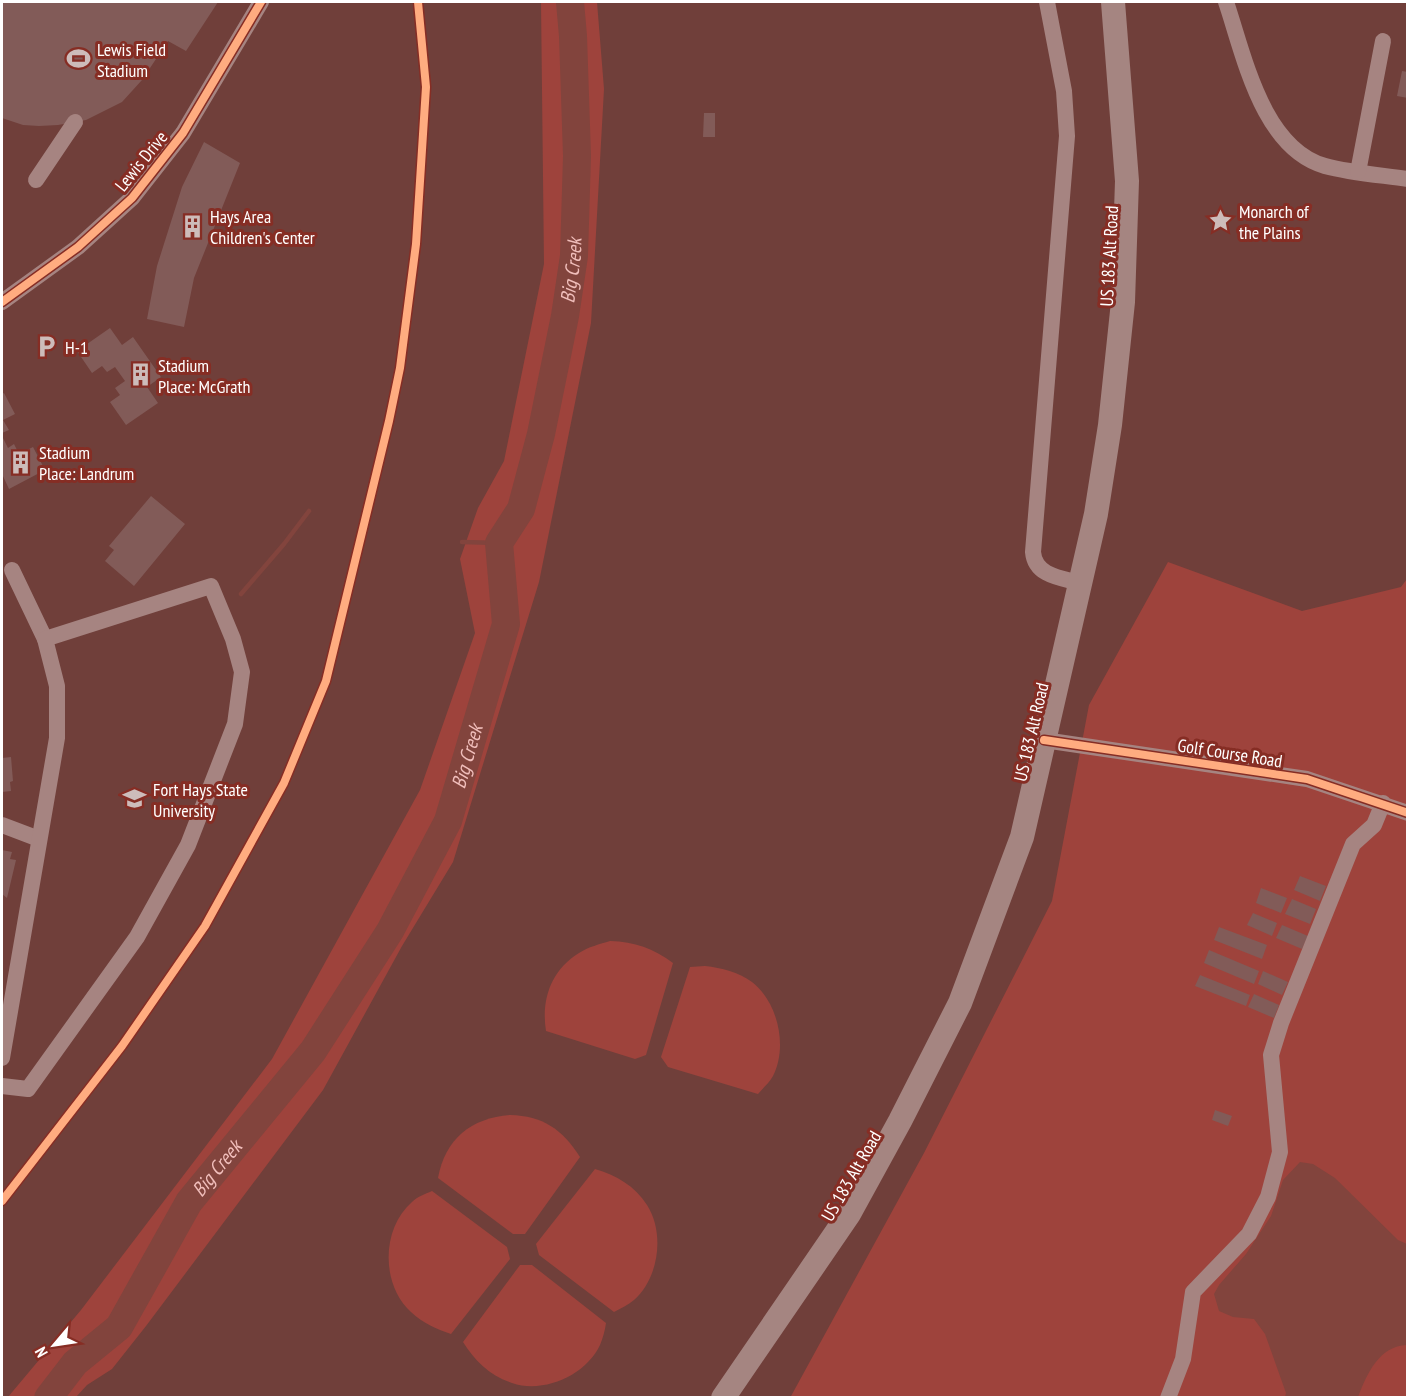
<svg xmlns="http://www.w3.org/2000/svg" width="1409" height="1399" viewBox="0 0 1409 1399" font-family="'PT Sans Narrow',sans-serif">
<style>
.green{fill:#9e433c}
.water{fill:#82443d}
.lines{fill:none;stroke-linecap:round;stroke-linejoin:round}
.stream{stroke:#82443d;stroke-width:4.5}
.river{stroke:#82443d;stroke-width:28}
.building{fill:#825b58}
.minor{stroke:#a68481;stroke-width:16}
.highway{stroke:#a58581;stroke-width:24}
.cycleway-casing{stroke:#862d24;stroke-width:11}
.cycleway{stroke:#ffac80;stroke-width:8}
.labels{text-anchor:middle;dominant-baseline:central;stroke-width:6;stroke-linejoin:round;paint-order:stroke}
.poi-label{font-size:18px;fill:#fff;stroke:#862d24;text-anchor:start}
.street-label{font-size:18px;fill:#fff;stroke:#862d24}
.water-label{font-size:20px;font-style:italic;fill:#f0bebb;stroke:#862d24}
</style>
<rect width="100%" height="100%" fill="#703f3a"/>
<g class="green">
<path d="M541 2H597L604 89 591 323 539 582 453 862 402 946 323 1090 146 1326 112 1369 87 1385 76 1397H8L81 1310 272 1059 420 790 475 633 460 559 478 508 504 461 544 264Z"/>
<path d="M1168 562 1302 611 1401 587 1407 579V1397L790 1398 924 1153 1052 901 1089 705Z"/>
<path d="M610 941C635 942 653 948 673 963L646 1055 635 1059 546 1031C541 1000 551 970 579 953 588 947 600 944 610 941Z"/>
<path d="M705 966C722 968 738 972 752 982 778 1002 788 1047 773 1076 769 1083 763 1088 758 1094L668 1067 661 1057 690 967Z"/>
<path d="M510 1115C543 1116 562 1129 580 1157L525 1234H513L438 1178C445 1139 471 1118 510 1115Z"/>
<path d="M595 1169C616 1175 635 1186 647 1205 665 1233 659 1278 634 1300 628 1305 621 1308 614 1312L539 1255 536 1244Z"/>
<path d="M432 1191 507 1247 510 1259 451 1334C436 1329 423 1323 411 1312 381 1285 381 1229 412 1202 417 1197 425 1194 432 1191Z"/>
<path d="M520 1265H532L606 1323C605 1330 603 1338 600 1345 586 1375 544 1394 512 1383 490 1376 475 1361 463 1342Z"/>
</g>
<path class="water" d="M1300 1162 1313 1164 1335 1178 1398 1240 1407 1244V1345C1379 1346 1367 1374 1358 1397H1285L1286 1393 1265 1334 1254 1319 1233 1317 1219 1311 1214 1294 1219 1285 1246 1254 1271 1216 1283 1180Z"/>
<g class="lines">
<g class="stream">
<path d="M462 542 499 543"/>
<path d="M241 594 284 544 309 511"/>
</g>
<path class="river" id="s1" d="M48 1398 75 1363 119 1327 189 1202 313 1051 390 931 448 821 506 624 499 543 521 509 541 434 565 316 574 256 577 156 573 36 570 2"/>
</g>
<g class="building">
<path d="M2 2H218L186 51 168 41 142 80 122 102 86 120 58 125 39 126 23 125 2 118Z"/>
<path d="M1402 71 1408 72V98L1397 96Z"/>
<path d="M704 113H715V137H703Z"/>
<path d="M204 142 240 163 194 278 184 327 147 319 157 266 182 187Z"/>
<path d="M110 328 122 345 133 337 161 377 147 387 158 403 126 425 110 402 120 395 115 388 125 381 115 367 107 372 102 366 92 373 77 351Z"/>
<path d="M4 393 15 414 3 420 9 430 2 433V394Z"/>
<path d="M2 436 8 448 14 444 19 454 33 447 45 470 9 489 2 474Z"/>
<path d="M151 496 185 524 134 586 105 561 114 550 109 546Z"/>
<path d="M11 757 13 781 10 782 11 791 2 792V758Z"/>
<path d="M2 850 12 852 10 859 16 860 7 898 2 894Z"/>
<path d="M1300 876 1326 886 1320 901 1294 890Z"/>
<path d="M1261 888 1287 898 1281 913 1256 903Z"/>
<path d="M1292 899 1316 909 1310 924 1285 914Z"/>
<path d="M1253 913 1277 923 1272 936 1247 925Z"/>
<path d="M1282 925 1308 936 1302 949 1276 938Z"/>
<path d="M1219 927 1267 945 1262 959 1214 940Z"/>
<path d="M1209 950 1259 971 1254 984 1204 963Z"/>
<path d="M1263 971 1288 982 1282 995 1258 984Z"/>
<path d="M1200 975 1250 995 1246 1006 1195 986Z"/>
<path d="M1254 994 1279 1005 1274 1018 1248 1007Z"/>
<path d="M1215 1110 1232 1116 1228 1126 1212 1120Z"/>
</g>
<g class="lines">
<g class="minor">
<path d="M1047 2 1064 91 1067 136 1033 552C1035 576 1061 578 1080 583"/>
<path d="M1226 2C1244 55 1262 148 1325 166 1351 173 1380 175 1408 179"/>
<path d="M1358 172 1383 41"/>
<path d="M36 180 75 122"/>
<path d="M2 302 78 247 132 198 183 133 261 2"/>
<path d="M12 570 45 639"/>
<path d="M1044 740 1307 779 1408 813"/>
<path d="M2 825 39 839"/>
<path d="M2 1058 57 738V686L45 639 211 586 233 639 242 672 235 724 188 845 137 937 28 1089 2 1086"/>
<path d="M1168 1398 1183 1359 1193 1292 1249 1234 1268 1197 1280 1152 1271 1055 1281 1023 1353 844 1374 825 1383 803"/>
</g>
<path class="highway" d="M723 1398 849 1214 900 1121 960 1003 1022 837 1096 514 1110 425 1123 302 1127 181 1113 2"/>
<defs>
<g id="cycleway">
<path d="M2 302 78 247 132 198 183 133 261 2"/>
<path d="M1044 740 1307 779 1408 813"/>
<path d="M2 1201 122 1046 205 926 284 783 326 681 389 421 400 368 416 244 426 87 418 2"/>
</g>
</defs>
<use href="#cycleway" class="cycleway-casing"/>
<use href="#cycleway" class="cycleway"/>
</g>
<defs>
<symbol id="stadium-bare" viewBox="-9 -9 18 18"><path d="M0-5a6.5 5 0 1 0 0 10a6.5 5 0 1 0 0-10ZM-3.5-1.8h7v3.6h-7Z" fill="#cdbcba" stroke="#862d24" stroke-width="2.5" paint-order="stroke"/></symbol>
<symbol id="sight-bare" viewBox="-9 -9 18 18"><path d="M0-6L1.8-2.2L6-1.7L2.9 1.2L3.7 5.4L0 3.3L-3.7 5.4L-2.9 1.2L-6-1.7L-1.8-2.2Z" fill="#cdbcba" stroke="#862d24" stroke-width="2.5" paint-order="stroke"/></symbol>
<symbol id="building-bare" viewBox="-9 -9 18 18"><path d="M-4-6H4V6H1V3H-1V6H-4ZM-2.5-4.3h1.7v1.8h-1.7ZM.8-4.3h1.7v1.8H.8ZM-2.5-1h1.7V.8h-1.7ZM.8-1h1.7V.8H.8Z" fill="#cdbcba" stroke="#862d24" stroke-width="2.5" paint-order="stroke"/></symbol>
<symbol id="parking-bare" viewBox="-9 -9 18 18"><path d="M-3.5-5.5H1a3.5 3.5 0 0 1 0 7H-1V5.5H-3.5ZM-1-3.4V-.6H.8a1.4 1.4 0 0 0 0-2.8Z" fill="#cdbcba" stroke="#862d24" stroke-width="2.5" paint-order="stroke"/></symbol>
<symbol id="university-bare" viewBox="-9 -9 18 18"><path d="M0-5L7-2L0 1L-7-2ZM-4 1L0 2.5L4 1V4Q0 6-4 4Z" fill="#cdbcba" stroke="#862d24" stroke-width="2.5" paint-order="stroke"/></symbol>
</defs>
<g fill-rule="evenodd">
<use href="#stadium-bare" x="62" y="42" width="33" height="33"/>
<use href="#sight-bare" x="1204" y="204" width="33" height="33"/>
<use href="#building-bare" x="176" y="210" width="33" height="33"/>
<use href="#parking-bare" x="30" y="330" width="33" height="33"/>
<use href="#building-bare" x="124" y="358" width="33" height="33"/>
<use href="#building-bare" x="4" y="446" width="33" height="33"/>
<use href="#university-bare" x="118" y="782" width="33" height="33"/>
</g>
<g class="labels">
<g class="poi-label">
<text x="97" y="49">Lewis Field<tspan x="97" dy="21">Stadium</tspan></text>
<text x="1239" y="211">Monarch of<tspan x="1239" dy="21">the Plains</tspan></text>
<text x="210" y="216">Hays Area<tspan x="210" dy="21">Children's Center</tspan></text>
<text x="65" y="347">H-1</text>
<text x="158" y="365">Stadium<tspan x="158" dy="21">Place: McGrath</tspan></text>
<text x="39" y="452">Stadium<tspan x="39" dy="21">Place: Landrum</tspan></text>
<text x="153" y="789">Fort Hays State<tspan x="153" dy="21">University</tspan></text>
</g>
<g class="street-label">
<text transform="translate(141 161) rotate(-51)">Lewis Drive</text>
<text transform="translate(1109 256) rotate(-87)">US 183 Alt Road</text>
<text transform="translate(1031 732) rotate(-77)">US 183 Alt Road</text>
<text transform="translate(1230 753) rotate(9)">Golf Course Road</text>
<text transform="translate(851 1176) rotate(-60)">US 183 Alt Road</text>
</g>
<g class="water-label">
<text stroke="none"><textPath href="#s1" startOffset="1278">Big Creek</textPath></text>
<text stroke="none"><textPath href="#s1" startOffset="774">Big Creek</textPath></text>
<text stroke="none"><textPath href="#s1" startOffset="288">Big Creek</textPath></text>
</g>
</g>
<rect width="1409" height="1399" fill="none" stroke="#ffffff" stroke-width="6"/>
<g transform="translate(54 1345) rotate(241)" stroke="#862d24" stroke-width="4.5" paint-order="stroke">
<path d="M0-4.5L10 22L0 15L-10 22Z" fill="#ffffff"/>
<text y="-9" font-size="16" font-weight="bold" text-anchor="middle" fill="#ffffff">N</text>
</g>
</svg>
